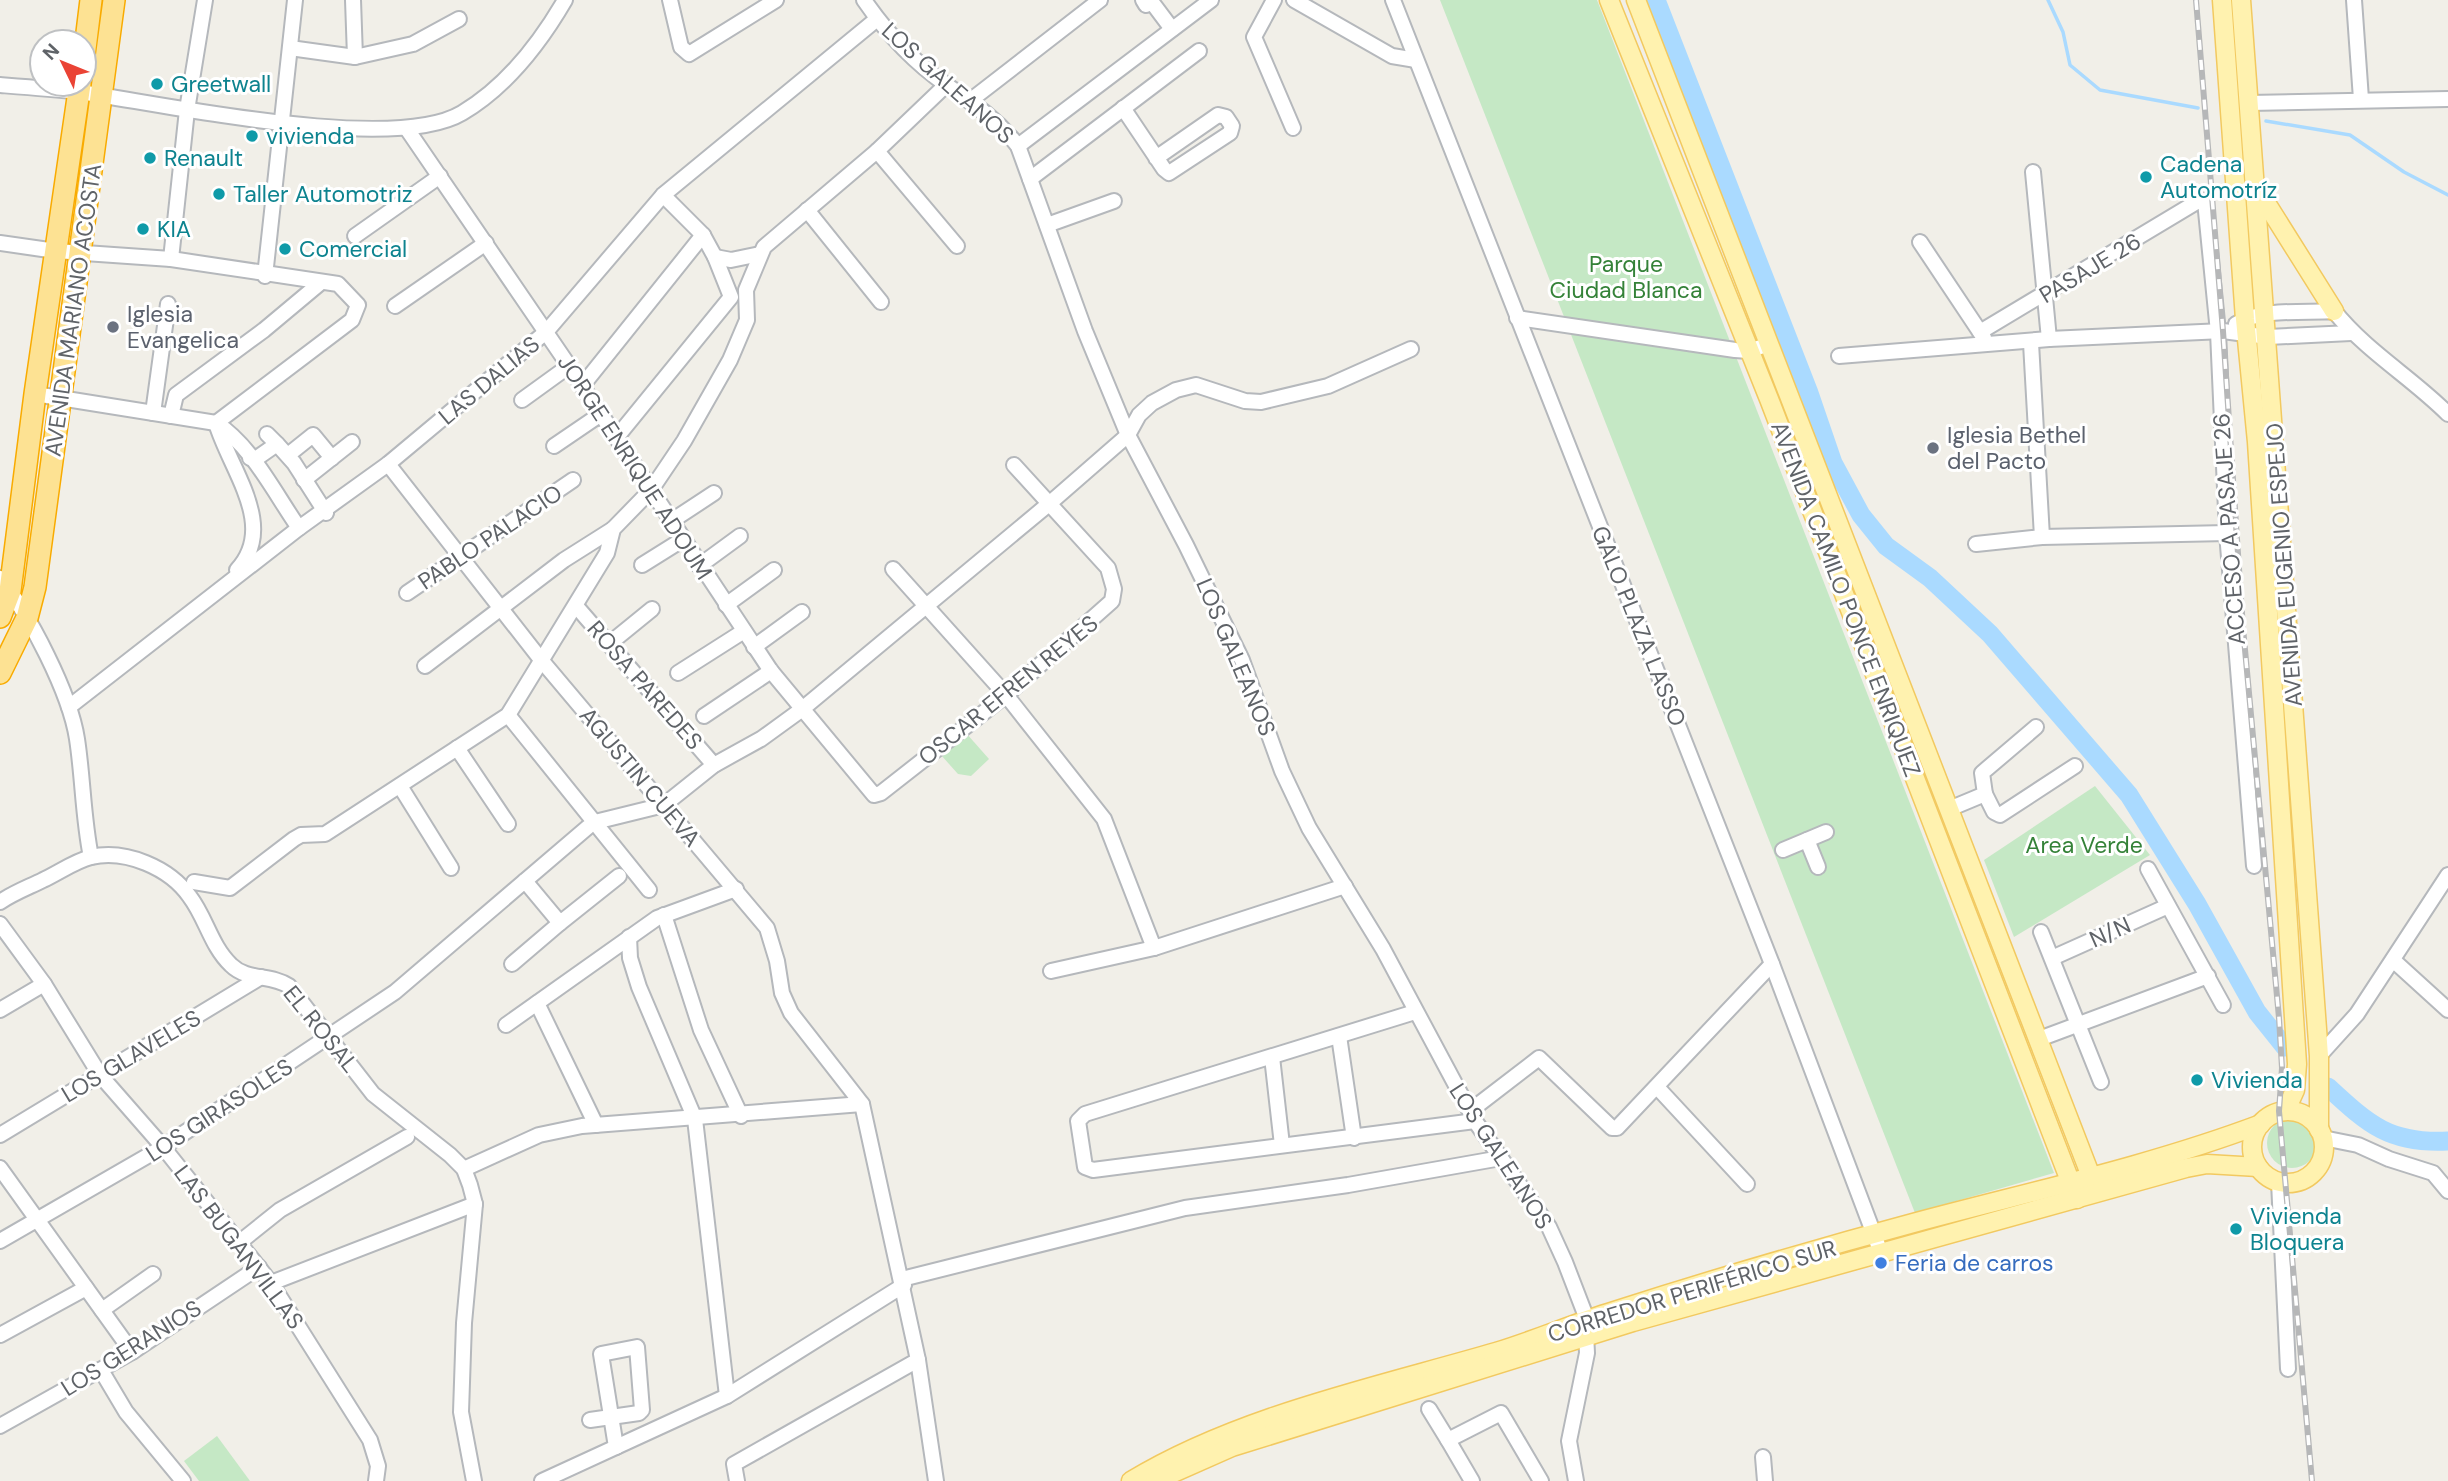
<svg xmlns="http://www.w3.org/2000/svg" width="2448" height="1481" viewBox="0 0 2448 1481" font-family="'DM Sans',sans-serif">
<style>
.green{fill:#c5e8c5}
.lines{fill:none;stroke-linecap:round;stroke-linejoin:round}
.stream{stroke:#aadaff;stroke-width:3.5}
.river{stroke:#aadaff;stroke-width:19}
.minor-casing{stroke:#b5b8bc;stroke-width:18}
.major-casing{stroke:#f2c960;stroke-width:21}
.highway-casing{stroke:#f9ab00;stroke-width:24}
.minor{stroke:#fff;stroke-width:14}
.major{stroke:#fff2af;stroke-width:18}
.highway{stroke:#fde293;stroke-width:21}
.rail-casing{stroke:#b6b7b8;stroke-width:6}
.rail{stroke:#fff;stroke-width:3.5;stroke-dasharray:10;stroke-linecap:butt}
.culture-dot{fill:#0f9aa8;stroke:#fff;stroke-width:2.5}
.worship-dot{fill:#6b7280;stroke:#fff;stroke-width:2.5}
.shop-dot{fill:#3f7fe0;stroke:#fff;stroke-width:2.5}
.labels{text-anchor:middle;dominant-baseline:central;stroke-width:6;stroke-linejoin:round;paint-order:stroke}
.street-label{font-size:23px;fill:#5f6368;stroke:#fff}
.culture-label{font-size:23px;fill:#0d838f;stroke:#fff;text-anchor:start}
.park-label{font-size:23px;fill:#348238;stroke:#fff}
.worship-label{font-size:23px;fill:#5b616d;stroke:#fff;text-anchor:start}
.shop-label{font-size:23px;fill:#366cbe;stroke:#fff;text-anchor:start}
</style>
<rect width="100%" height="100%" fill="#f1efe8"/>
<g class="green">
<path d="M1440 0H1597L2054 1173 1915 1213Z"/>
<path d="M966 733 989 759 971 776 958 774 941 755Z"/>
<path d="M2095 786 2150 855 2014 937 1984 860Z"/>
<circle cx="2292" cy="1143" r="25"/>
<path d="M217 1436 250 1481H199L184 1461Z"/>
</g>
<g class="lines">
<g class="stream">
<path d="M2048 0 2063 32 2070 65 2100 90 2198 108"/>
<path d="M2266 121 2350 135 2404 172 2448 195"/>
</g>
<g class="river">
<path d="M1656 0 1809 393 1833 463 1861 515 1886 546 1930 578 1990 634 2129 795 2197 904 2257 1012 2285 1047"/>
<path d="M2328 1087C2369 1125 2390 1144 2448 1141"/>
</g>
<defs>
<g id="minor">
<path d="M353 0 355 57"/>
<path d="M670 0 681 47 689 54 776 0"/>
<path d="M864 0C886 32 916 64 948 86 974 104 998 120 1018 146L1085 331 1128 435 1186 545 1242 660 1282 771 1309 828 1383 949 1475 1121 1549 1227 1565 1262 1585 1314 1587 1353 1569 1441 1576 1481"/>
<path d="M1143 0 1146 5 1151 1 1172 29"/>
<path d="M1274 0 1254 37 1293 128"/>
<path d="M1294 0 1392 56 1416 60"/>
<path d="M1393 0 1772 964 1881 1253"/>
<path d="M2354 0 2361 99"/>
<path d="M290 48 355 57 413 44 459 19"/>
<path d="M0 85C26 87 53 89 79 92 164 104 393 154 462 113 506 87 540 43 565 0"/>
<path d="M971 100 1100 0"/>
<path d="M2249 103 2448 99"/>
<path d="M1123 108 1164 169 1169 173 1230 133 1232 126 1226 117 1218 115 1156 158"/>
<path d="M407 129 569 366 771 671 874 795 881 793 1006 695 1112 601 1114 589 1108 568 1014 465"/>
<path d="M1018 146 1211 0"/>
<path d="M877 151 957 246"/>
<path d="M2033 172 2049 339"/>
<path d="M1030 179 1199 51"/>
<path d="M807 210 881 302"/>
<path d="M1047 225 1114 201"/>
<path d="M355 236 440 176"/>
<path d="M1920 242 1984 338"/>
<path d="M0 243 56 251 171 259 338 284 358 305 352 320 216 423C230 470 278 526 237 570"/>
<path d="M715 257 731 260 760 254"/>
<path d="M171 259 187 110 205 0"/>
<path d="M265 276 295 0"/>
<path d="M395 306 486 243"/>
<path d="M1517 318 1735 350 1749 351 1769 344"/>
<path d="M2236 324C2262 308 2304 313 2334 311 2367 352 2411 377 2448 414"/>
<path d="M1980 332 2200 200 2205 201 2218 332 2227 533 2254 866"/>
<path d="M1839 356 2049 339 2223 331 2268 337 2351 333"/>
<path d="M582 386 703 235"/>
<path d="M35 394 216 423C252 446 275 494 299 528"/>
<path d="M522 400 569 366"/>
<path d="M153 413 168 304"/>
<path d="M171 416 176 395 264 330 319 284"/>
<path d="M267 434 277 444"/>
<path d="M616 438 731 297 715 257 703 235 663 195"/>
<path d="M554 446 601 414"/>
<path d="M288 455 313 435 332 458"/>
<path d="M250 458H257L277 444 294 463 326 513"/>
<path d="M388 464 542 661 767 928 777 961 782 993 791 1013 862 1104 918 1360 734 1464 737 1481"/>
<path d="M304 480 352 442"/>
<path d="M670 522 714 493"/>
<path d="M2042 537 2227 533"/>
<path d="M1976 544 2042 537 2031 343"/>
<path d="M642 565 682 540"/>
<path d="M699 566 740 536"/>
<path d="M893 569 1006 695 1104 819 1154 948"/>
<path d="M0 578C29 614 70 693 77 739 83 778 83 818 91 857"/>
<path d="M407 593 573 480"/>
<path d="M726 605 774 570"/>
<path d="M576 606 714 765"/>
<path d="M609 644 652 609"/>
<path d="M754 647 802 612"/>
<path d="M425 666 564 560 613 529"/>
<path d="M678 673 744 631"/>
<path d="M69 707 299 528 388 464 546 332 663 195 877 19"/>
<path d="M508 715 649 890"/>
<path d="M704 716 771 671"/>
<path d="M457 748 508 824"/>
<path d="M400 786 451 868"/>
<path d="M1985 794 1994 812 2000 815 2075 766"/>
<path d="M1949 809 1985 794 1982 773 2036 727"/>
<path d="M595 822 664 805 714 765 761 739 801 710 1050 503 1128 435 1139 415 1152 403 1176 390 1196 385 1245 401 1261 402 1328 386 1411 349"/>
<path d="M1807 840 1818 867"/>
<path d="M1783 850 1826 832"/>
<path d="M2148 869 2223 1005"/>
<path d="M525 881 560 923 619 876"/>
<path d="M194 882 230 888 294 839 301 835 325 834 508 715 607 553 613 529 651 490 684 441 730 360 747 320 746 290 764 247 877 151 946 85"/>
<path d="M0 902C13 893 29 887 43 880 58 873 75 861 91 857 126 849 170 868 190 897 206 918 211 946 231 965 247 981 271 974 289 986L373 1094 450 1155 464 1169 470 1185 475 1204 464 1323 461 1412 474 1481"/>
<path d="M664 915 701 1030 741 1116"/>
<path d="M0 924 44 984 100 1075 163 1147 271 1283 370 1440 378 1466 376 1481"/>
<path d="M2041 932 2101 1082"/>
<path d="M629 937 630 958 639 987 695 1119 727 1396"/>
<path d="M2052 958 2168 906"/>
<path d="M2393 960 2448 1010"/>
<path d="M512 964 560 923"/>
<path d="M1051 971 1154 948 1345 886"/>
<path d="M537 1003 596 1125"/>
<path d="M0 1010 44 984"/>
<path d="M1415 1012 1085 1114 1078 1121 1085 1167 1093 1170 1475 1121"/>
<path d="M506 1025 657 918 736 889"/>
<path d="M1339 1036 1354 1138"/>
<path d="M2039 1039 2208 976"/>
<path d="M2319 1056 2357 1014 2448 875"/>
<path d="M1272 1057 1282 1145"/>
<path d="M1657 1087 1747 1184"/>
<path d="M1470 1111 1539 1058 1612 1128H1617L1772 964"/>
<path d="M0 1135 261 977"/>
<path d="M2323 1138 2358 1145 2389 1159 2433 1173 2448 1191"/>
<path d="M0 1168 132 1352"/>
<path d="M464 1169 539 1135 582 1126 862 1104"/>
<path d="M2279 1182 2288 1369"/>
<path d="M0 1241 163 1147 395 992 588 827"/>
<path d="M240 1242 280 1210 407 1137"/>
<path d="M902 1279 1185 1208 1348 1185 1501 1158"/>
<path d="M271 1283 475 1204"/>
<path d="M102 1310 153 1274"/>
<path d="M0 1335 86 1288"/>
<path d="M918 1360 936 1481"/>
<path d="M101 1370 126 1412 183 1481"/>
<path d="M1429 1409 1448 1440"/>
<path d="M0 1426 132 1352 259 1267"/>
<path d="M616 1447 727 1396 904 1285"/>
<path d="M1763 1457 1765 1481"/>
<path d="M542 1481 616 1447 601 1354 637 1347 642 1410 639 1413 590 1420"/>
<path d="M1472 1481 1448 1440 1501 1413 1541 1481"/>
</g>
<g id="major">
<path d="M1609 0 1769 399 2077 1199"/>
<path d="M1636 0 2097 1192"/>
<path d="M2222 0 2245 319 2257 442 2297 1064 2295 1090 2286 1110"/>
<path d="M2241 0 2319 1056V1130"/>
<path d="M2258 190 2334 311"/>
<circle cx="2288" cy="1147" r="36"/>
<path d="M1131 1481C1238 1416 1376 1387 1496 1352 1536 1340 1574 1323 1614 1311 1714 1279 1816 1249 1917 1222 2033 1191 2149 1166 2261 1124"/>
<path d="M1155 1481 1232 1447 1633 1322 2186 1168 2207 1164 2258 1167"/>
</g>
<g id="highway">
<path d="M84 57 91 0"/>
<path d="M0 617 10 591 35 394 80 84"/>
<path d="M0 673 27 618 35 587 114 0"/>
</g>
</defs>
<use href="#minor" class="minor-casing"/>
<use href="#major" class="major-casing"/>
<use href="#highway" class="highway-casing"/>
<use href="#minor" class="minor"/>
<use href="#major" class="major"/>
<use href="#highway" class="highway"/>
<defs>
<path id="rail" d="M2196 0 2223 331 2243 628 2279 1018 2282 1068 2279 1111 2312 1481"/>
</defs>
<use href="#rail" class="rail-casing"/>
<use href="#rail" class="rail"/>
</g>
<g class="culture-dot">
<circle cx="157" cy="84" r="7"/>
<circle cx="252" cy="136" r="7"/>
<circle cx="150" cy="158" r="7"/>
<circle cx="2146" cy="177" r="7"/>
<circle cx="219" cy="194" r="7"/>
<circle cx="143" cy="229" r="7"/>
<circle cx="285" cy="249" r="7"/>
<circle cx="2197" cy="1080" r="7"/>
<circle cx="2236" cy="1229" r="7"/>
</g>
<g class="worship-dot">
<circle cx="113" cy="327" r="7"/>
<circle cx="1933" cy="448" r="7"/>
</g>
<circle class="shop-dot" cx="1881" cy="1263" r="7"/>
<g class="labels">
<g class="street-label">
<text transform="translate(948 83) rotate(42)">LOS GALEANOS</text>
<text transform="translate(2090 268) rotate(-31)">PASAJE 26</text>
<text transform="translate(73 310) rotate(-82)">AVENIDA MARIANO ACOSTA</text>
<text transform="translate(489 380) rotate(-40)">LAS DALIAS</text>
<text transform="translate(635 467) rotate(57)">JORGE ENRIQUE ADOUM</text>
<text transform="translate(2229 529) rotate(-94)">ACCESO A PASAJE 26</text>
<text transform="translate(490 537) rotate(-34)">PABLO PALACIO</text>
<text transform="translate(2284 565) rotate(-94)">AVENIDA EUGENIO ESPEJO</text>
<text transform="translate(1846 599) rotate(69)">AVENIDA CAMILO PONCE ENRIQUEZ</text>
<text transform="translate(1639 626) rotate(68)">GALO PLAZA LASSO</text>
<text transform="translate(1236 657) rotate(67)">LOS GALEANOS</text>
<text transform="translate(645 685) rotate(49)">ROSA PAREDES</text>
<text transform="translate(1008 690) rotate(-39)">OSCAR EFREN REYES</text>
<text transform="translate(640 777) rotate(50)">AGUSTIN CUEVA</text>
<text transform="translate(2110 932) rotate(-24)">N/N</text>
<text transform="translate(321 1029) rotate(51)">EL ROSAL</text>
<text transform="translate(131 1056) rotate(-31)">LOS GLAVELES</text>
<text transform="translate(219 1110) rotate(-33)">LOS GIRASOLES</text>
<text transform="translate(1501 1156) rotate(57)">LOS GALEANOS</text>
<text transform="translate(239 1247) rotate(53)">LAS BUGANVILLAS</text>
<text transform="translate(1692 1291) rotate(-17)">CORREDOR PERIFÉRICO SUR</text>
<text transform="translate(131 1348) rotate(-32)">LOS GERANIOS</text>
</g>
<g class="culture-label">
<text x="171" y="84">Greetwall</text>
<text x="266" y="136">vivienda</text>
<text x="164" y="158">Renault</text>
<text x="2160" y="164">Cadena<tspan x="2160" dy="26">Automotríz</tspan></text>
<text x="233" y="194">Taller Automotriz</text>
<text x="157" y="229">KIA</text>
<text x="299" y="249">Comercial</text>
<text x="2211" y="1080">Vivienda</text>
<text x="2250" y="1216">Vivienda<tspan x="2250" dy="26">Bloquera</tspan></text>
</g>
<g class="park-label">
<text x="1626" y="264">Parque<tspan x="1626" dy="26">Ciudad Blanca</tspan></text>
<text x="2084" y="845">Area Verde</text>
</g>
<g class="worship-label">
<text x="127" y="314">Iglesia<tspan x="127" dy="26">Evangelica</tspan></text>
<text x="1947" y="435">Iglesia Bethel<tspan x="1947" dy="26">del Pacto</tspan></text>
</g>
<g class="shop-label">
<text x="1895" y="1263">Feria de carros</text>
</g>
</g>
<g transform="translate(63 63) rotate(313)"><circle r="33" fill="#ffffff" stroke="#bfc1c3" stroke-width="2"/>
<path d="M0-5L12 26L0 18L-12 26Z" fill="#ea4335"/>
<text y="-10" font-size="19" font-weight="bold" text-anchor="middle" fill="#5f6368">N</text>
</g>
</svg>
